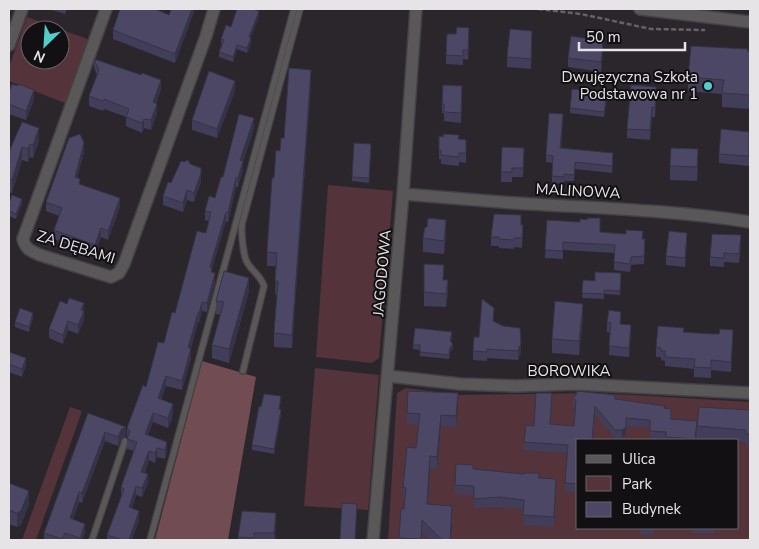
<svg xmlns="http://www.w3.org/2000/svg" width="759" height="549" viewBox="0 0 759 549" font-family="'Nunito Sans',sans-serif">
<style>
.green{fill:#54343a;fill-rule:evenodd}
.forest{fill:#714c52}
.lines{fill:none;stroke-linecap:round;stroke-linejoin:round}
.lane-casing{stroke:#444146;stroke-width:8}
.street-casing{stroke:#444146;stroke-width:14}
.path{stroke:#656166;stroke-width:2.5;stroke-dasharray:5 2.5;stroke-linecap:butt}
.lane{stroke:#5a5758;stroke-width:5.5}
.street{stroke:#5a5758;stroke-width:11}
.wall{fill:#423d58}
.shaded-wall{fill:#363247}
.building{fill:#4d4766;stroke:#363247}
.poi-dot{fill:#52cdcc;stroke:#121013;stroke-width:2}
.labels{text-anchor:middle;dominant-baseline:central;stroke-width:4;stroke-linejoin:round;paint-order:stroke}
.poi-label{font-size:15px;fill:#e7e4e7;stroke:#121013;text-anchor:end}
.street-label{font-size:15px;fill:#e7e4e7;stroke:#121013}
</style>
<rect width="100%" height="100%" fill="#2a262c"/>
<g class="green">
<path d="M27 17 90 40 67 104 9 81V67ZM30 30H60V60H30Z"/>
<path d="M328 185 393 191 379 358 372 363 316 357Z"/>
<path d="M315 368 379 375 368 510 304 506Z"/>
<path d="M406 388 460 395 597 393 750 402V540H388L397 393ZM578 440H738V528H578Z"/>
<path d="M70 407 82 411 36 540H22Z"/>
</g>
<path class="forest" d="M202 361 256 377 228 540H155Z"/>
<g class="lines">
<defs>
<g id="lane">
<path d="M243 371 264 286C260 274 250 270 246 260 243 252 241 232 242 224L300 9"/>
<path d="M92 540 125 441"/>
<path d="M150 540 294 9"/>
</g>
<g id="street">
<path d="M106 9 23 239C25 249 31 251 40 255L111 277 119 273 124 264 206 36 214 9"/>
<path d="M640 9 750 22"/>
<path d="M9 45 22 9"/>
<path d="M403 194C440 197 477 200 514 203 593 208 672 210 750 222"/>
<path d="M388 376 460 384 516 386 576 384 750 393"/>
<path d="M373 540 403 194 416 9"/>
</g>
</defs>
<use href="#lane" class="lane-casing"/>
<use href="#street" class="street-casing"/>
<path class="path" d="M538 9 581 14 651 29 705 30"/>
<use href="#lane" class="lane"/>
<use href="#street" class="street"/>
</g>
<g class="wall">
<path d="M49 9H67L65 14Z"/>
<path d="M194 9V12L175 63 113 39V30Z"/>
<path d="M259 16 250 38 251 43 247 53 237 49 233 62 219 57V52L222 44H221V39L231 27Z"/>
<path d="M469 37 468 60 463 59V65L446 64V55Z"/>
<path d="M532 40 531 69 507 67V57Z"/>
<path d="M603 50 601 72 568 67V58Z"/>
<path d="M750 51V109L722 107V94L688 91V77Z"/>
<path d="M94 59 161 89 156 104 157 114 151 130 144 128 142 133 126 126V117L104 109 103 111 89 106V96L97 75 94 68Z"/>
<path d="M311 83 292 348 274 347V333L277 294H275L276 266H267V252L274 178 280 151 284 138Z"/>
<path d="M235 91 217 138 192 130V120Z"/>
<path d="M9 92 34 100 26 120 9 114Z"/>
<path d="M462 95 461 123 444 121V113H442V104Z"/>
<path d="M656 96 655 117H652L650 140 627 138V129Z"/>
<path d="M607 98 604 117 570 113V108Z"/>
<path d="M563 121 561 148 613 160 612 173 575 169 574 181H564V184L552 183V163L546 162V155Z"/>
<path d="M22 122 39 141 33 158 30 157 28 162 22 160 12 193 9 192V152Z"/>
<path d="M254 128 243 162V170L238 187H236L228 222 226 221 212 269V272L215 282 207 312 202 311 199 322H198L191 348V358L182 390 166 386 161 400 173 413 171 421 168 428 153 422 148 435 167 451 165 459 157 457 155 463 149 460 145 473 148 483 142 497 136 495 132 508 139 520 132 540H107V535L121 497V487L134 451 127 449V428L146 387 164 343 206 233 209 221 205 220V211L215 198 223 177Z"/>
<path d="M749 132V166L719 163V154Z"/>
<path d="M439 136 466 140V163L459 162V166L441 164V159H439Z"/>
<path d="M371 149 369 183 352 181V177Z"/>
<path d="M84 152 77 178 80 184 120 207 108 240 101 237 95 254 54 239V230L59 216 46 211V202Z"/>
<path d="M524 157 523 177H512V182H501V172Z"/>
<path d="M698 162 697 181 670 180V166Z"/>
<path d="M201 182 194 202 187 200 183 212 163 205V196L171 183Z"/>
<path d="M9 203 22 204 16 219 9 216Z"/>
<path d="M547 220 600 232 643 239 645 247 644 264 631 265 630 272 614 270V253L563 250V259L545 258Z"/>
<path d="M521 225 523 234 522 248 514 247V249L499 248V246H491V237Z"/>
<path d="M446 234 444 254 423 252V238Z"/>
<path d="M687 242 685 267 666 265V256Z"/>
<path d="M741 245 739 263 724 262V267L710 266V257Z"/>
<path d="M621 273 620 295 604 294V299L582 298 583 280 595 281Z"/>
<path d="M444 280 448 294 446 307 424 306V292Z"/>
<path d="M249 291 229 363 212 358V345L220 315 216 314V301Z"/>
<path d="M84 311V320L78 334 68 330 63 344 49 338V329Z"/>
<path d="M583 317 579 355 552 353V339Z"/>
<path d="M33 318 29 332 15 327V322Z"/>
<path d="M493 322 521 353 518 360 487 358V361L473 360V351L479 337Z"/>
<path d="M607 322 621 324 631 334 629 357 609 355 610 333 607 332Z"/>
<path d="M684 332 733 340 731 372 711 370V378L694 377V369L665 366V361L661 360V357H656V347Z"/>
<path d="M452 337 451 342 453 349 450 352 449 359 420 356V350L413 349V345Z"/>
<path d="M9 352 26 365 22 377 9 372Z"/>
<path d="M573 398 615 399 665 408 671 419 697 429 696 440H666L650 439V427L626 426V435L622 438H615L595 414 593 440H578V492L565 491 567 453 524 450V442L534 426 552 401 550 424 574 426 575 408 573 406Z"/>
<path d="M281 401 279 410 281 415 274 454 252 450V445L261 407Z"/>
<path d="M458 405 456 427 441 426 437 469 430 468 427 504 452 518 451 540H431L422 532V540H399L401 509H404L405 499H403V487L416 448 419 425 407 424V413Z"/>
<path d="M750 410V446L746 445V442L738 441V440H726L697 438V426Z"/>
<path d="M88 413 126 436 122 438 118 446 105 441 82 503 79 502 78 505 73 519 85 533 82 540H44V533Z"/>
<path d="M473 469 539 478 556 488 554 527 523 525 524 509 499 507 474 508V496L455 494V485Z"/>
<path d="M9 483 29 504 21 525 17 527 9 524Z"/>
<path d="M276 522 275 540H238V537Z"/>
<path d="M640 528H653V535L640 534Z"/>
<path d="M691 528H722V529H715V533H691Z"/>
</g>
<g class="shaded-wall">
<path d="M192 9H194V12L175 63V54Z"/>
<path d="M259 11V16L249 42V37Z"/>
<path d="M251 38V43L247 53V48Z"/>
<path d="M603 41V50L601 72V62Z"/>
<path d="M237 45V49L233 62V57Z"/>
<path d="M311 70V83L292 348V335Z"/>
<path d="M161 80V89L153 112V102Z"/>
<path d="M235 81V91L217 138V129Z"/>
<path d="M656 87V96L655 117V108Z"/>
<path d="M34 90V100L26 120V111Z"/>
<path d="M157 104V114L151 130V120Z"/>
<path d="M652 107V117L650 140V130Z"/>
<path d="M254 118V128L243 162V170L238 187V178L240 160Z"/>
<path d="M144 119V128L142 133V123Z"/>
<path d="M39 128V141L33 158V145Z"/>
<path d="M84 143V152L75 186V177Z"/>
<path d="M30 144V157L28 162V149Z"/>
<path d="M22 147V160L12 193V180Z"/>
<path d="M201 173V182L194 202V193Z"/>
<path d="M236 178V187L228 222V213Z"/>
<path d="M187 190V200L183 212V203Z"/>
<path d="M120 198V207L108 240V231Z"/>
<path d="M22 199V204L16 219V214Z"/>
<path d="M226 212V221L212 269V277L210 267Z"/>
<path d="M446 220V234L444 254V241Z"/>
<path d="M101 228V237L95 254V245Z"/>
<path d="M687 233V242L685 267V258Z"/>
<path d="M215 273V282L207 312V303Z"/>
<path d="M249 278V291L229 363V349Z"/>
<path d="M448 280V294L446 307V294Z"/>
<path d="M202 302V311L199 322V313Z"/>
<path d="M84 303V320L78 334V325L81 310Z"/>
<path d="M583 304V317L579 355V341Z"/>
<path d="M33 313V318L29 332V327Z"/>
<path d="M198 313V322L188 357V348Z"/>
<path d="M68 321V330L63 344V335Z"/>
<path d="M631 325V334L629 357V348Z"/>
<path d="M733 330V340L731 372V362Z"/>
<path d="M521 343V353L518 360V351Z"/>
<path d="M453 344V349L450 352 449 359 450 347Z"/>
<path d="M191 348V358L182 390V381Z"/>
<path d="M26 358V365L22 377V369Z"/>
<path d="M166 376V386L158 408V398Z"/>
<path d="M458 393V405L456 427V416Z"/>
<path d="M173 404V413L168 428V418Z"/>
<path d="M281 410V415L274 454V449Z"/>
<path d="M153 413V422L145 443V434Z"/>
<path d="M441 415V426L437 469V457Z"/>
<path d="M626 418V435L622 438V430Z"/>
<path d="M126 427V436L122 438 118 446V437L122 429Z"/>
<path d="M105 432V441L82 503V493Z"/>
<path d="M167 442V451L165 459V450Z"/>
<path d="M157 448V457L155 463V453Z"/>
<path d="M149 451V460L141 481V472Z"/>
<path d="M430 456V468L427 516V504Z"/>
<path d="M148 474V483L142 497V488Z"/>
<path d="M556 479V488L554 527V517Z"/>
<path d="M136 486V495L129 516V507Z"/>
<path d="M29 491V504L21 525 17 527V513Z"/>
<path d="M79 492V502L70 527V518Z"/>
<path d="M452 506V518L451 540H450Z"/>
<path d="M139 511V520L132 540H129Z"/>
<path d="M276 513V522L274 540V533Z"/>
<path d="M85 524V533L82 540H80Z"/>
</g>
<g class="building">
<path d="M120 9H155L169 15 171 9H192L175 54 113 30Z"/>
<path d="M237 9H252L259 11 249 37 251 38 247 48 237 45 233 57 219 52 224 40 221 39 226 25 231 27Z"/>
<path d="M457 27 469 28 468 50H463V56L446 55 447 34H456Z"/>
<path d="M510 29 532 31 531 59 507 57Z"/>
<path d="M571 36 603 41 601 62 568 58Z"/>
<path d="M691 46 748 49 747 51H750V95L722 93 724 80 688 77Z"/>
<path d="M94 59 141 75 142 73 161 80 153 102 157 104 151 120 144 119 142 123 126 117 129 109 104 99 103 101 89 96 99 70Z"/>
<path d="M289 68 311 70 292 335 274 333 278 281H275L277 253 267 252 272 178H274L276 150 280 151 281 138H284Z"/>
<path d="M209 71 235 81 217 129 192 120Z"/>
<path d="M12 84 17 86 18 84 34 90 26 111 9 104V92Z"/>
<path d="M443 85 462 86 461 113 444 112V104H442Z"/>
<path d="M631 85 656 87 655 108 652 107 650 130 627 129Z"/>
<path d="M572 89 607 93 604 112 570 108Z"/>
<path d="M549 113 563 114 560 148 613 153 612 166 575 162 574 175 564 174V177L552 176 553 156 546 155Z"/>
<path d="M239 114 254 118 240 160 243 161 238 178H236L228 213 226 212 210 267 212 268 211 272 215 273 207 303 202 302 199 313H198L188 348H191L182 381 166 376 158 398 173 404 168 418 153 413 145 434 167 442 165 450 157 448 155 453 149 451 141 472 148 474 142 488 136 486 129 507 139 511 129 540H123L107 535 124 489 121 487 137 442 127 439 130 431 127 428 143 385 146 387 158 342 164 343 172 312 175 313 197 231 206 233 211 212 205 211 209 196 215 198 221 177H223Z"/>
<path d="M22 122 39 128 33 145 30 144 28 149 22 147 12 180 9 179V152Z"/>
<path d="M721 129 749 132V156L719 154Z"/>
<path d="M80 134 84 143 75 177 80 179 79 184 120 198 108 231 101 228 95 245 54 230 62 208 46 202 69 138Z"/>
<path d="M444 134 459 135 458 139 466 140V153H459V157L441 155V150H439V136L443 137Z"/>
<path d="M354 143 371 144 369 178 352 177Z"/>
<path d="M502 147 524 148 523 168H512V172H501Z"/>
<path d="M671 148 698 149 697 167 670 166Z"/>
<path d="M188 160 190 164 201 168V173L194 193 187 190 183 203 163 196 168 182 171 183 181 161 184 162Z"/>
<path d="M12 195 22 199 16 214 9 211V203Z"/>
<path d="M494 214 521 215V225H523L522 238H514V240L499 239V237H491Z"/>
<path d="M428 218 446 220 444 241 423 238 425 227H427Z"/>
<path d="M587 218H600V232L626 234V230L643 231 642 239H645L644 256 631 257 630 264 614 262 615 245 563 242V251L545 250 547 220 580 222V219L587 220Z"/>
<path d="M669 231 687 233 685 258 666 256Z"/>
<path d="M712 234 741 235 739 254 724 253V258L710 257Z"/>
<path d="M424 264 444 265 443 280H448L446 294 424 292Z"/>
<path d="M224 271 249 278 229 349 212 345 224 302 216 301Z"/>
<path d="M595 272 621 273 620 291 604 290V294L582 293 583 280 595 281Z"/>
<path d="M69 298 84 303 81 310 84 311 78 325 68 321 63 335 49 329 60 301 67 304Z"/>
<path d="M482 299 494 308 493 321 503 326 520 328 521 343 518 351 487 349V352L473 351 474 337H479Z"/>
<path d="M555 301 583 304 579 341 552 339Z"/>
<path d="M20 308 33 313 29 327 15 322Z"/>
<path d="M609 310 621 312 620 324 631 325 629 348 609 346 611 323 607 322Z"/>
<path d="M658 326 684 328 683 332 713 334H719L720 329 733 330 731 362 711 360V368L694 367 695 359 665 357V351H661V348L656 347Z"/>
<path d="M415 328 452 332 450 341 453 344 450 347 449 355 420 352V345H413Z"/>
<path d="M9 352 26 358 22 369 9 364Z"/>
<path d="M408 391 458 393 456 416 441 415 437 457 430 456 427 504 452 506 450 540H442L422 520 421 539 399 538 401 509H404L406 488 403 487 407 447 416 448 420 414 407 413Z"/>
<path d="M577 391 615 395V399L665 406 664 408 671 409V419L697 421 695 439 666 437V432L650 431V420L626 418V427L622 430H615L595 406 592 440H578V484L565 483 568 445 524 442 526 425 534 426 536 393H552L550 424 574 426 576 400 573 398 576 395Z"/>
<path d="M264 394 281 396 279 409 281 410 274 449 252 445 259 406 261 407Z"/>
<path d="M699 407 750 410V434H746V430L697 426Z"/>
<path d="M88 413 126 427 122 429 118 437 105 432 82 493 79 492 78 495 70 518 85 524 80 538 65 533 62 539 44 533Z"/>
<path d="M456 464 473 465V469L524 474V473H539V478L556 479 554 517 523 515 524 500 499 497 474 499V486L455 485Z"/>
<path d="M9 483 29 491 21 511 17 513 9 510Z"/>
<path d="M342 503 357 504 355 540H340Z"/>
<path d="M242 511 276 513 274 533H254V538L238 537Z"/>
</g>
<circle class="poi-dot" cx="708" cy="86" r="5"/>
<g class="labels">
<g class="poi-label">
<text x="698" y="77">Dwujęzyczna Szkoła<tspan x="698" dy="17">Podstawowa nr 1</tspan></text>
</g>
<g class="street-label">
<text transform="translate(578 191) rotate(3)">MALINOWA</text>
<text transform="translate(76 247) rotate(17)">ZA DĘBAMI</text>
<text transform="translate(382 273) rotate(-85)">JAGODOWA</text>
<text x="569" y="371">BOROWIKA</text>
</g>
</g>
<rect width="759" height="549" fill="none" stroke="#e7e4e7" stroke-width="20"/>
<rect x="576" y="439" width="162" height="90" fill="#121013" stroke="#676568"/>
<rect x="586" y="455" width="25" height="8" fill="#5a5758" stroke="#676568"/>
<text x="622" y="464" font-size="15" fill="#e7e4e7">Ulica</text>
<rect x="586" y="476" width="25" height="15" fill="#54343a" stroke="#676568"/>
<text x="622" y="489" font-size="15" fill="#e7e4e7">Park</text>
<rect x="586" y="502" width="25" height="15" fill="#4d4766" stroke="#676568"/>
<text x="622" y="514" font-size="15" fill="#e7e4e7">Budynek</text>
<g transform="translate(45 45) rotate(205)"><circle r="24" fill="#121013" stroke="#676568"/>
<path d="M0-4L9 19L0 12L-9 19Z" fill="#52cdcc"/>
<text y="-8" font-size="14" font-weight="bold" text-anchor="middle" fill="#e7e4e7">N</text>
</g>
<path d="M579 42v8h106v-8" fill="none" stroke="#e7e4e7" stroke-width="2.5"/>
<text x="586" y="42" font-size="15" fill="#e7e4e7" stroke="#121013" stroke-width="4" paint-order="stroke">50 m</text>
</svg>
